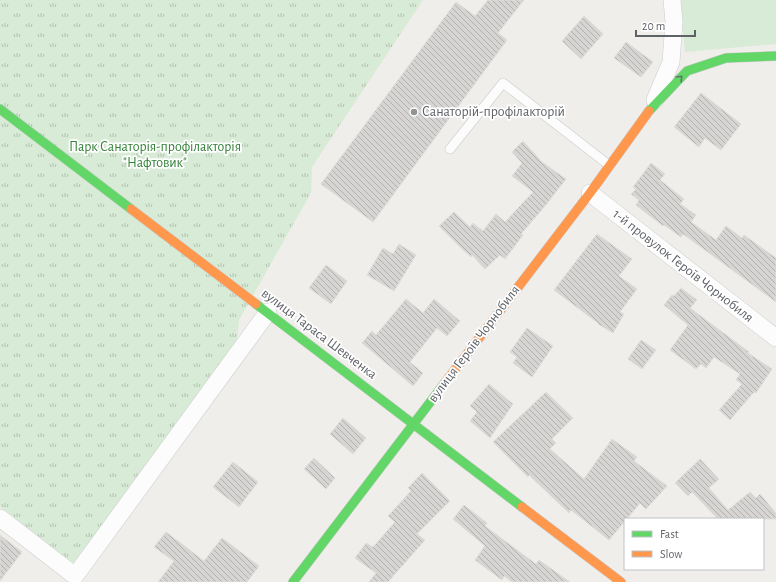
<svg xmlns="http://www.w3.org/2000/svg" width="776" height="582" viewBox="0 0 776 582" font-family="'Alegreya Sans',sans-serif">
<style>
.green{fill:#d8ebd6}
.park{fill:url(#park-tufts)}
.building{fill:url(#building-back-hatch);stroke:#deddd9}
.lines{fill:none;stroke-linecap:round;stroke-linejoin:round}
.lane-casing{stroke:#cbcccc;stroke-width:10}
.street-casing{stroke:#cbcccc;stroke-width:18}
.fast-casing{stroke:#cacacb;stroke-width:10}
.slow-casing{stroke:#cacacb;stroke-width:10}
.lane{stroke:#fdfcfc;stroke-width:9}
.street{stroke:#fdfcfc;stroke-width:17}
.fast{stroke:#63d668;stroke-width:9}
.slow{stroke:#ff974d;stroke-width:9}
.oneway{stroke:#607468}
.poi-dot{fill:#919496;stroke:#fff;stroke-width:1.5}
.labels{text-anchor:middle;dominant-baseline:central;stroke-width:3.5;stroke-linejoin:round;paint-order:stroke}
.poi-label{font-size:14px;fill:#5f6368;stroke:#fff;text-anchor:start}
.park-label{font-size:14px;fill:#348238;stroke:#fff}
.street-label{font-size:14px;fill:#5f6368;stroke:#fff}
</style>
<defs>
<pattern id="park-tufts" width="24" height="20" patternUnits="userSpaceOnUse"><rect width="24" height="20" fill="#d8ebd6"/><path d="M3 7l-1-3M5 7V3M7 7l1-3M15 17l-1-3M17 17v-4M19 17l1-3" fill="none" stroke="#b2c2b1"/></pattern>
<pattern id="building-back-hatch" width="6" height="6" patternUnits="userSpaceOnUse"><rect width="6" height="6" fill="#d6d5d3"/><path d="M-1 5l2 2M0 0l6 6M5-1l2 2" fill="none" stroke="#b1b0af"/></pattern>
</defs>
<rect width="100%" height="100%" fill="#efeeea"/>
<path class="green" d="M680 0H776V44L685 52Z"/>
<path class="park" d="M0 0H423L312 167 311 193 239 320 237 341 78 567 0 507Z"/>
<g class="building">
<path d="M488 0H524L498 33 507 40 373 222 321 184 456 2 475 16Z"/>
<path d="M584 16 603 34 581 59 562 41Z"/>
<path d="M626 42 653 62 641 77 614 58Z"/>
<path d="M701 93 741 124 721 150 705 138 699 147 674 127Z"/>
<path d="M523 141 542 162 566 179 545 206 521 234 523 235 505 259 500 255 485 269 472 255 471 257 461 248 439 226 454 212 470 227 473 223 483 231 496 214 505 222 533 192 512 176 522 163 512 152Z"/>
<path d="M651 163 665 174 660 180 684 199 680 204 696 215 691 222 716 240 726 226 742 238 744 235 776 258V302L683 234 681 237 664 225 663 226 636 205 639 200 631 194 636 189 633 187Z"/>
<path d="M597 234 632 259 619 276 637 289 620 312 624 314 613 333 598 324V323L554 290Z"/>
<path d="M399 244 416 255 394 291 367 275 383 248 393 254Z"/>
<path d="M326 265 347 281 331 304 309 288Z"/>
<path d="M681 288 697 300 690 308 749 352 748 353 772 369 756 393 754 392 730 420 719 410 742 384 736 380 740 374 714 357 706 368 701 364 696 369 670 350 688 325 664 305 672 295 674 296Z"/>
<path d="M406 299 423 313 434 299 460 321 447 336 437 328 410 362 423 373 413 386 362 343 372 331 376 335Z"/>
<path d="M527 328 553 346 532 377 513 363 517 357 510 352Z"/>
<path d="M641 340 656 350 642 369 628 359Z"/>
<path d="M489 384 513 404 490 438 470 421 477 412 470 406Z"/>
<path d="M546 392 573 418 552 439 556 443 550 449 584 479 612 439 637 457 634 461 667 486 646 509 640 503 627 519H625V521L609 540 571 510 569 513 529 475 528 477 493 442Z"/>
<path d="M343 418 366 438 353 454 330 434Z"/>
<path d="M314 458 335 478 326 489 304 469Z"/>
<path d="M700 459 719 479 709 488 728 510 750 492 756 498 760 494 776 513V519H718L692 492 688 496 675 483Z"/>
<path d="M233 462 258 482 239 507 213 487Z"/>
<path d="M422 473 450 501 417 534 425 540 388 582H369L376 573 355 558 366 543 373 547 395 522 388 516 411 491 408 488Z"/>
<path d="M464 505 487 523 485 526 536 564 539 560 570 582H512L504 576 502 580 475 560 485 546 453 519Z"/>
<path d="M166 532 204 561 222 538 259 566 247 582H158L174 561 154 547Z"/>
<path d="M0 535 22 552 0 581Z"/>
</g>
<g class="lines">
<defs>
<path id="lane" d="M450 149 503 83 610 166"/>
<g id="street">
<path d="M655 100 671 62 674 22 672 0"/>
<path d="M590 193 776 338"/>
<path d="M0 518 75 576 268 312"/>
</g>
<g id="fast">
<path d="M0 109 131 209"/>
<path d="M649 111 687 71 726 58 776 56"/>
<path d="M256 304 522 507"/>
<path d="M293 582 444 384"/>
</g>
<g id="slow">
<path d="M131 209 256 304"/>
<path d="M444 384 590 193 649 111"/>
<path d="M522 507 621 582"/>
</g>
</defs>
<use href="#lane" class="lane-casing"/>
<use href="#street" class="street-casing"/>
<use href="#fast" class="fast-casing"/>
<use href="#slow" class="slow-casing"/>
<use href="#lane" class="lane"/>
<use href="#street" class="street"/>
<use href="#fast" class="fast"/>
<use href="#slow" class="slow"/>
</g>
<defs><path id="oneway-chevron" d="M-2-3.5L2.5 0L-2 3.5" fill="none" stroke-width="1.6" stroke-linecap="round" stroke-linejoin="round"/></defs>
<use class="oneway" href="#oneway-chevron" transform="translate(680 78) rotate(-46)"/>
<circle class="poi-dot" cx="414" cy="112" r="4"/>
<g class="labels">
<g class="poi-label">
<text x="422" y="112">Санаторій-профілакторій</text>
</g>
<g class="park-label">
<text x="155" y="147">Парк Санаторія-профілакторія<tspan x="155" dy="16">"Нафтовик"</tspan></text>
</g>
<g class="street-label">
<text transform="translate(683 266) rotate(38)">1-й провулок Героїв Чорнобиля</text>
<text transform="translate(319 334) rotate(37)">вулиця Тараса Шевченка</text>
<text transform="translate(474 344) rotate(-53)">вулиця Героїв Чорнобиля</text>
</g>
</g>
<rect x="624" y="518" width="140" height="52" fill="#ffffff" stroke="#bfc1c3"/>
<rect x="632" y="531" width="20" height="6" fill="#63d668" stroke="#bfc1c3"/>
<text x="660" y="538" font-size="12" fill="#5f6368">Fast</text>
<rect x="632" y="551" width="20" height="6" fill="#ff974d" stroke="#bfc1c3"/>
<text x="660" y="558" font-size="12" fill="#5f6368">Slow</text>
<path d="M636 30v6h59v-6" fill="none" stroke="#5f6368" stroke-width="2"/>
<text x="642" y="30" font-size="12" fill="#5f6368" stroke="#ffffff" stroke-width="3" paint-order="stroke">20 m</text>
</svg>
